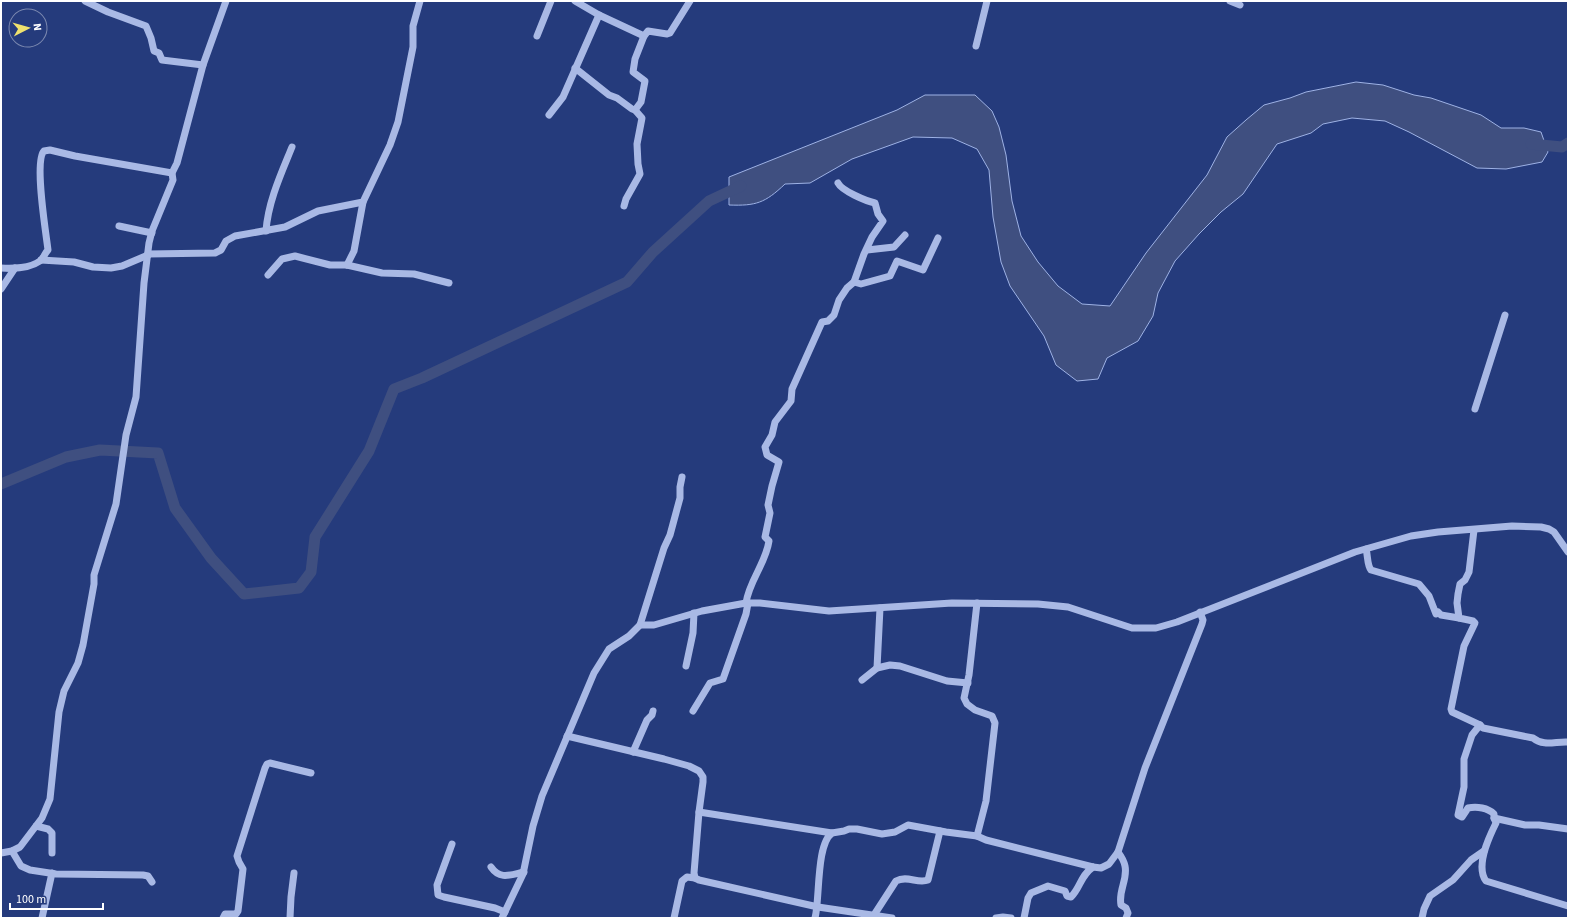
<svg xmlns="http://www.w3.org/2000/svg" width="1569" height="919" viewBox="0 0 1569 919" font-family="'Source Sans 3',sans-serif">
<style>
.water{fill:#3f4f80;stroke:#9eb2e5}
.lines{fill:none;stroke-linecap:round;stroke-linejoin:round}
.river{stroke:#3f4f80;stroke-width:11}
.minor{stroke:#a9b9e5;stroke-width:7}
</style>
<rect width="100%" height="100%" fill="#253b7c"/>
<path class="water" d="M1356 82 1383 85 1414 95 1431 98 1481 115 1501 128H1524L1541 132 1548 152 1542 162 1506 169 1477 168 1409 132 1385 121 1352 118 1323 124 1311 133 1277 144 1243 194 1221 212 1199 234 1175 261 1158 293 1153 316 1138 341 1107 358 1098 379 1077 381 1056 365 1044 336 1010 286 1001 262 993 217 989 170 977 149 952 138 913 137 852 159 810 183 785 184C765 203 756 206 729 205V177L897 110 925 95H975L992 111 999 127 1006 155 1012 201 1021 236 1038 262 1058 286 1082 304 1110 306 1146 253 1207 175 1227 137 1246 120 1264 105 1290 98 1306 92Z"/>
<g class="lines">
<g class="river">
<path d="M1531 144 1562 147 1568 143"/>
<path d="M1 484 66 457 100 450 158 453 175 508 211 558 244 594 299 588 311 572 315 537 369 451 394 389 422 378 627 282 653 252 709 201 741 186"/>
</g>
<g class="minor">
<path d="M85 1 108 12 146 26 151 38 154 51 159 53 162 60 203 65"/>
<path d="M575 1 599 15 644 36 648 31 667 34 670 33 690 1"/>
<path d="M1230 1 1240 5"/>
<path d="M537 36 551 1"/>
<path d="M976 46 987 1"/>
<path d="M575 68 609 95 617 98 632 109 635 110 642 118 637 144 638 164 640 174 626 199 624 206"/>
<path d="M635 110 641 102 645 81 633 72 635 59 644 36"/>
<path d="M549 115 563 97 599 15"/>
<path d="M119 226 152 233"/>
<path d="M266 231C268 202 281 174 292 147"/>
<path d="M867 250 894 247 905 235"/>
<path d="M148 254 215 253 221 250 226 241 235 236 285 227 318 211 363 202 390 145 398 122 413 47V26L420 1"/>
<path d="M41 260 74 262 93 267 111 268 122 266 148 255"/>
<path d="M347 265 354 251 363 202"/>
<path d="M1 268C13 269 30 268 40 261 44 258 44 254 48 250 46 233 34 161 44 151L50 150 75 156 172 173"/>
<path d="M268 275 282 259 295 256 330 265H347L382 273 414 274 449 283"/>
<path d="M854 282 861 284 890 276 897 261 923 270 938 238"/>
<path d="M1 289 15 268"/>
<path d="M1475 409 1505 315"/>
<path d="M1474 530 1469 572 1465 580 1460 584 1458 594 1457 603 1459 618 1473 621 1475 623 1464 646 1451 709 1452 712 1480 725"/>
<path d="M1366 549C1368 556 1367 565 1371 570L1419 584 1429 596 1436 614 1438 612 1441 615 1459 618"/>
<path d="M746 603C749 581 766 563 769 541L765 537 770 513 768 505 772 486 779 462 767 455 765 447 772 435 775 422 791 401 792 389 822 322 828 321 834 315 839 300 847 288 854 282 864 254 872 237 883 221 878 214 875 203C866 201 842 191 838 183"/>
<path d="M977 603 969 675 964 698 967 704 975 710 992 716 995 723 986 801 977 836"/>
<path d="M640 625 664 548 670 535 680 498V487L682 477"/>
<path d="M686 666 693 633 694 613"/>
<path d="M877 668 880 608"/>
<path d="M862 680 877 668 890 665 900 666 947 681 968 683"/>
<path d="M693 711 710 683 723 679 746 614 748 603"/>
<path d="M567 736 664 759 689 766 699 771 703 777V782L699 812 694 873 695 878 699 880 818 907 892 918"/>
<path d="M1568 742C1556 741 1544 747 1533 738L1483 728 1480 725 1472 735 1464 759V787L1458 815 1462 817 1468 808C1477 806 1488 808 1494 814V818L1496 823C1489 837 1475 866 1486 881L1568 906"/>
<path d="M633 752 647 720 652 715 653 711"/>
<path d="M699 812 832 833"/>
<path d="M1494 818 1525 825H1539L1568 829"/>
<path d="M36 826 48 829 52 833V853"/>
<path d="M452 844 437 885 438 895 444 897 495 908 505 912"/>
<path d="M12 851 21 866 30 870 56 874 143 875 148 876 152 882"/>
<path d="M1118 852C1121 856 1124 861 1125 866 1128 880 1118 890 1121 905L1126 908 1128 913 1126 918"/>
<path d="M1 853 12 851 20 847 42 818 50 799 59 712 64 691 78 663 83 645 94 584V575L116 504 126 435 136 397 144 283 149 243 152 231 173 180 172 173 177 163 203 65 226 1"/>
<path d="M491 867C500 880 510 875 524 872"/>
<path d="M874 915 896 881C907 875 918 884 928 880L940 831"/>
<path d="M42 918 52 873"/>
<path d="M223 918 225 914H236L238 911 243 869 239 862 237 856 265 768 267 764 270 763 311 773"/>
<path d="M290 918 291 897 294 873"/>
<path d="M502 918 523 874 533 826 542 796 594 673 609 649 629 636 640 625H654L702 611 746 603H760L829 611 952 603 1038 604 1068 607 1132 628H1156L1177 622 1355 552 1411 536 1438 532 1512 526 1541 527 1549 529 1554 532 1568 552"/>
<path d="M674 918 682 881 687 877 695 878"/>
<path d="M815 918C820 900 816 844 832 833L844 831 849 829H857L882 834 895 832 908 825 946 832 977 836 986 840 1093 867 1101 868 1109 864 1118 852 1145 768 1202 624 1203 620 1200 612"/>
<path d="M996 918 1003 917 1011 918"/>
<path d="M1024 918 1028 898 1031 893 1048 886 1065 891 1067 896 1071 897C1081 887 1080 876 1093 867"/>
<path d="M1422 918 1424 909 1430 896 1453 880 1471 860 1484 851"/>
</g>
</g>
<rect width="1569" height="919" fill="none" stroke="#ffffff" stroke-width="4"/>
<g transform="translate(28 28) rotate(84)"><circle r="19" fill="#253b7c" stroke="#7c89b0"/>
<path d="M0-3L7 15L0 10L-7 15Z" fill="#eee16e"/>
<text y="-6" font-size="11" font-weight="bold" text-anchor="middle" fill="#ffffff">N</text>
</g>
<path d="M10 903v6h93v-6" fill="none" stroke="#ffffff" stroke-width="2"/>
<text x="16" y="903" font-size="12" fill="#ffffff" stroke="#253b7c" stroke-width="3" paint-order="stroke">100 m</text>
</svg>
